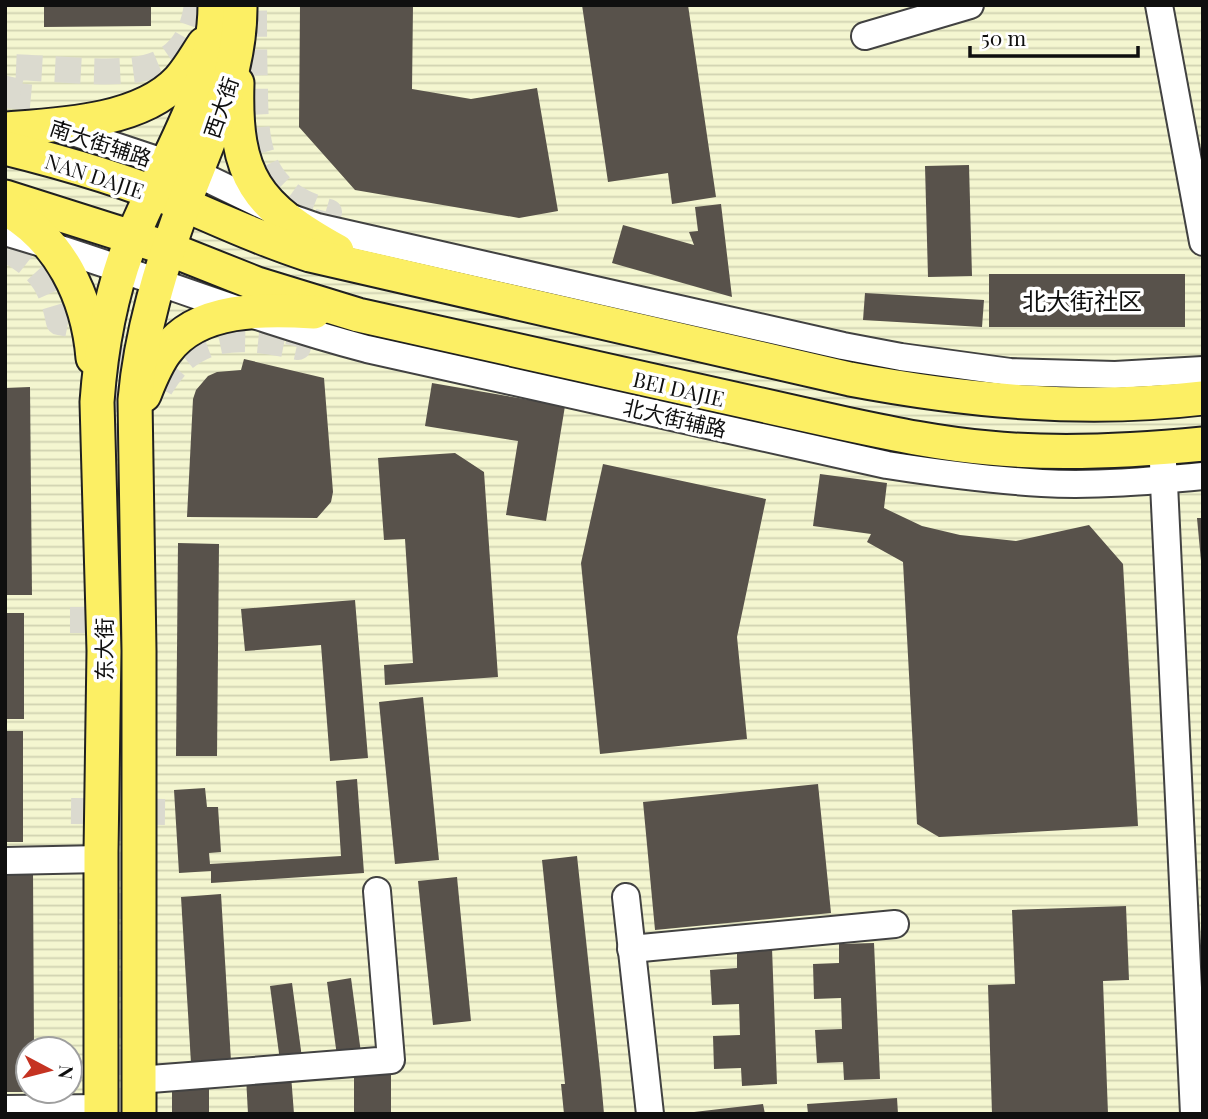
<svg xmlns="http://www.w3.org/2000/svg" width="1208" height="1119" viewBox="0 0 1208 1119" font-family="'Playfair Display','Noto Sans SC',serif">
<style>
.farmland{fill:url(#farmland-rules);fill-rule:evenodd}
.building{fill:#58524b}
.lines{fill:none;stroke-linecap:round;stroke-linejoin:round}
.minor-tunnel{stroke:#dbdacf;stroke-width:26;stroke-dasharray:26 13;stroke-linecap:butt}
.minor-casing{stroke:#424242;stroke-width:30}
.major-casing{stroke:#202020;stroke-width:37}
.minor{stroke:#fff;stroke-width:26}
.major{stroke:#fcef64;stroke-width:33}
.labels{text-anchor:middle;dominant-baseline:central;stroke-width:7;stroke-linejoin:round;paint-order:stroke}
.street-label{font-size:21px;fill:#0f0f0f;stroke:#fff}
.quarter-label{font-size:24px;fill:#0f0f0f;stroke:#fff}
</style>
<defs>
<pattern id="farmland-rules" width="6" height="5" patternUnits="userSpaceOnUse" patternTransform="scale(1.75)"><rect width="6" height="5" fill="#f4f6d0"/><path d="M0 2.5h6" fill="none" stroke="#d0d2b1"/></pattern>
</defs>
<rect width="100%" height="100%" fill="#fffef1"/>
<path class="farmland" d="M5 5H1203V1114H5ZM28 1049H70V1091H28Z"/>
<g class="building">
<path d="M44 5H151V26L44 27Z"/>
<path d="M300 5H413L412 89 471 99 537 88 558 211 519 218 355 190 299 127Z"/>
<path d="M582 5H688L716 197 672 204 668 173 608 182Z"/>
<path d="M969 165 972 276 928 277 925 166Z"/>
<path d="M721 204 732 297 612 263 623 225 694 245 689 232 698 231 695 207Z"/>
<rect x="989" y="274" width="196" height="53"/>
<path d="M865 293 984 300 982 327 863 320Z"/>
<path d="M244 359 324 378 333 492 331 502 317 518 187 517 193 399 196 390 208 376 217 372 241 370Z"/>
<path d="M432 383 565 406 546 521 506 515 518 441 425 426Z"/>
<path d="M30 387 32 595H5V388Z"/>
<path d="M455 453 484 472 498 677 385 685 384 665 413 663 405 539 384 540 378 458Z"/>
<path d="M603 464 766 499 737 637 747 739 600 754 581 563Z"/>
<path d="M820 474 887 483 884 508 922 526 960 535 1016 541 1089 525 1123 564 1138 826 939 837 917 824 903 562 867 542 871 534 813 526Z"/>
<path d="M1197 518H1203V561H1201Z"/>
<path d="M178 543 219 544 217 756H176Z"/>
<path d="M355 600 368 758 330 761 321 645 245 651 241 609Z"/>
<rect x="5" y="613" width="19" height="106"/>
<path d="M423 697 439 860 395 864 379 702Z"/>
<rect x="5" y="731" width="18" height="111"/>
<path d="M357 779 364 873 211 883V871L179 873 174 790 205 788 207 807H218L221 852 209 853 210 864 341 856 336 781Z"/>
<path d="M818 784 831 913 655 930 643 802Z"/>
<path d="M577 856 601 1080 604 1114H564L561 1084H565L542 860Z"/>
<path d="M5 871H33L34 1049H28V1092H5Z"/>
<path d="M457 877 471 1021 433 1025 418 881Z"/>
<path d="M221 894 231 1061 191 1063 181 897Z"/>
<path d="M1126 906 1129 980 1103 981 1108 1114H992L988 985 1015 984 1012 910Z"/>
<path d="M874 943 880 1079 844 1080 843 1062 817 1063 815 1030 842 1029 841 998 814 999 813 964 839 963V944Z"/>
<path d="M772 948 777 1084 742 1086 741 1068 714 1069 713 1036 740 1035 739 1004 712 1005 710 970 737 968V950Z"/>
<path d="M351 978 361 1053 337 1056 327 982Z"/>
<path d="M292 983 302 1058 280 1061 270 986Z"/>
<path d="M391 1069V1114H354V1070Z"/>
<path d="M291 1075 294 1114H248L246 1077Z"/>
<rect x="172" y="1085" width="37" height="29"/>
<path d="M897 1098 898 1114H808L807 1104Z"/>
<path d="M763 1104 765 1114H694V1112Z"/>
</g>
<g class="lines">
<g class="minor-tunnel">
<path d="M5 95 37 98"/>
<path d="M5 102 13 67C38 68 63 70 88 71 142 73 188 70 197 5"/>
<path d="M5 249C39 266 52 286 59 322L105 331"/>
<path d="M160 388C193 331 241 334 298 347L329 212C259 193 255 147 255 85 254 59 254 34 254 8"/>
<path d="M70 620H120"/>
<path d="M71 811 165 812"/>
<path d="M118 1114V880L122 620 117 408 123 334"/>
</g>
<defs>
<g id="minor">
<path d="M1159 5 1203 242"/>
<path d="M865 36 970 5"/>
<path d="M58 127 196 173 283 215 317 227 843 346 901 357 1010 372 1115 375 1203 370"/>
<path d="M5 232C127 267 244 317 367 349L887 465C938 473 990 480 1042 483 1095 486 1150 481 1203 476"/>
<path d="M1163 463 1194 1114"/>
<path d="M5 861 101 859"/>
<path d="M626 897 650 1114"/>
<path d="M631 949 895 924"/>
<path d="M138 1080 391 1060 377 891"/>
<path d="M5 1109 102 1108"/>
</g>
<g id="major">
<path d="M237 83C234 177 256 206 337 251"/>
<path d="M5 129C59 125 140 122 179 80 189 69 196 56 204 44"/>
<path d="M5 148C66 163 127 181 185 205 226 223 267 241 310 255L850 379C967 401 1084 412 1203 398"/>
<path d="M5 197 169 249 257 284 358 315 846 424C893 434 941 444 989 448 1060 455 1132 451 1203 444"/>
<path d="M5 208C60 239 88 297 93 358"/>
<path d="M144 395C150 380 156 364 166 351 198 307 265 309 314 312"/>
<path d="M101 1114V853L104 651 97 402C101 347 111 292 131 241 161 164 215 90 215 5"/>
<path d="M139 1114V651L135 400C141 332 161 267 184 204 208 139 241 76 240 5"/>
</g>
</defs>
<use href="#minor" class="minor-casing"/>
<use href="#major" class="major-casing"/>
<use href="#minor" class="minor"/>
<use href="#major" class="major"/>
</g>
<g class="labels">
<g class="street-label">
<text transform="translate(220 107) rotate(-71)">西大街</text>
<text transform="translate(101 142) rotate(18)">南大街辅路</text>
<text transform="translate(95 175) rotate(18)">NAN DAJIE</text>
<text transform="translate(679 388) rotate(13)">BEI DAJIE</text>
<text transform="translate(675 417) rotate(13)">北大街辅路</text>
<text transform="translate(103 649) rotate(-90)">东大街</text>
</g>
<g class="quarter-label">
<text x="1082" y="300">北大街社区</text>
</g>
</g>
<rect width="1208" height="1119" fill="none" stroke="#0f0f0f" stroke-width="14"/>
<g transform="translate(49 1070) rotate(97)"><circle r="33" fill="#ffffff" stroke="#9f9f9f" stroke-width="2"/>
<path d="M0-5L12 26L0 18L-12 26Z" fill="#c53322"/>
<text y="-10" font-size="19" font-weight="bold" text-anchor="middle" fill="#0f0f0f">N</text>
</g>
<path d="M970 46v10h168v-10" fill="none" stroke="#0f0f0f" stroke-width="3.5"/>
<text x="981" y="46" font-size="21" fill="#0f0f0f" stroke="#ffffff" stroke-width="5" paint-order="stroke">50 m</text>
</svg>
